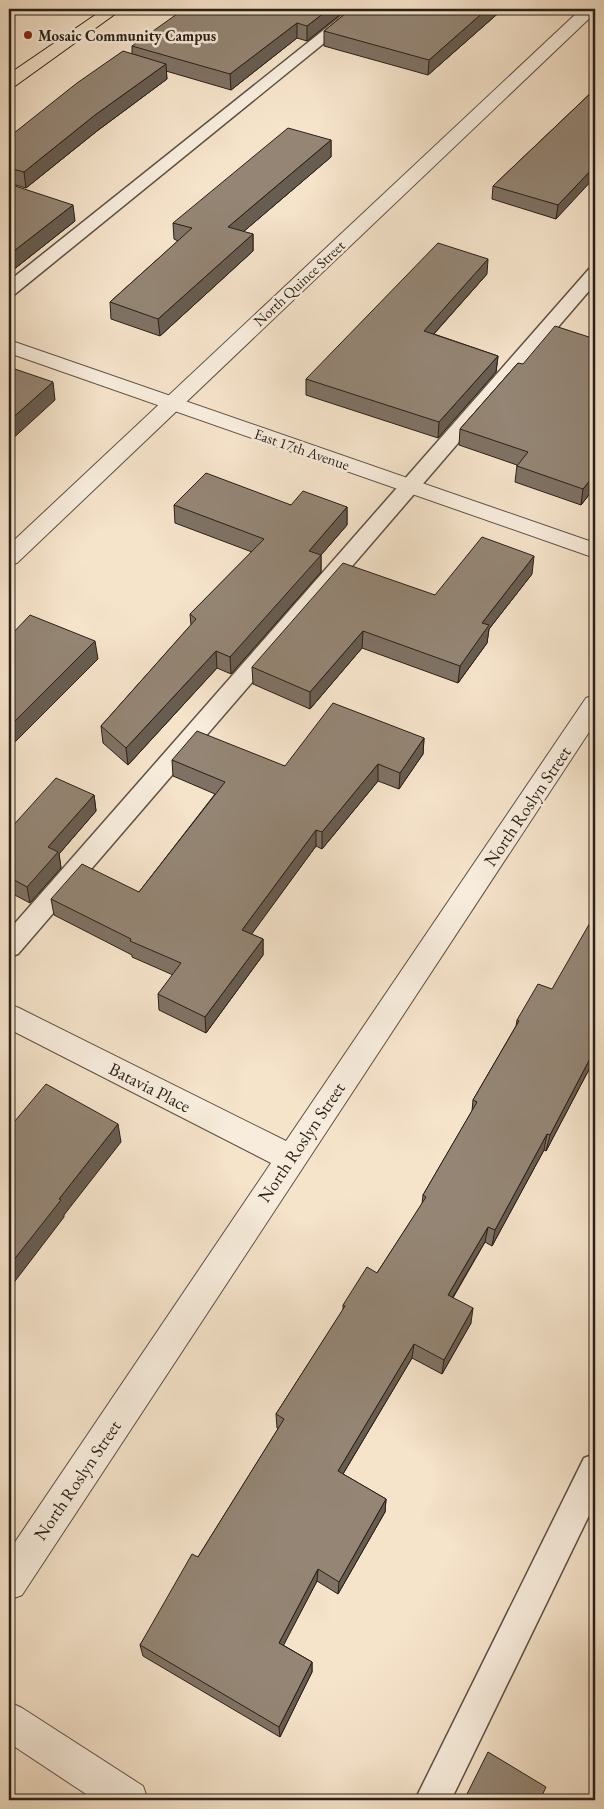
<svg xmlns="http://www.w3.org/2000/svg" width="604" height="1809" viewBox="0 0 604 1809" font-family="'EB Garamond',serif">
<style>
.lines{fill:none;stroke-linecap:round;stroke-linejoin:round}
.service-casing{stroke:#5d5044;stroke-width:3}
.minor-casing{stroke:#5d5044;stroke-width:2}
.tertiary-casing{stroke:#5d5044;stroke-width:2}
.primary-casing{stroke:#2a1f17;stroke-width:2}
.service{fill:#f8eddd;fill-rule:evenodd}
.minor{fill:#f8eddd;fill-rule:evenodd}
.tertiary{fill:#f8eddd;fill-rule:evenodd}
.primary{fill:#f5e3ca;fill-rule:evenodd}
.wall{fill:#7f7264;stroke:#2a1f17}
.shaded-wall{fill:#685d51;stroke:#2a1f17}
.building{fill:#948574;stroke:#2a1f17}
.poi-dot{fill:#8f2418;stroke:#f8eddd;stroke-width:2}
.labels{text-anchor:middle;dominant-baseline:central;stroke-width:5;stroke-linejoin:round;paint-order:stroke}
.far-poi-label{font-size:15px;font-weight:bold;fill:#2a1f17;stroke:#f8eddd;text-anchor:start}
.far-street-label{font-size:15px;fill:#2a1f17;stroke:#f8eddd}
.street-label{font-size:18px;fill:#2a1f17;stroke:#f8eddd}
</style>
<rect width="100%" height="100%" fill="#f5e3ca"/>
<filter id="stains"><feTurbulence type="fractalNoise" baseFrequency=".004" numOctaves="4"/><feColorMatrix values="0 0 0 0 .2 0 0 0 0 .09 0 0 0 0 .02 0 0 0 .5 -.17"/></filter>
<radialGradient id="worn" r=".72"><stop offset=".6" stop-color="#630" stop-opacity="0"/><stop offset="1" stop-color="#630" stop-opacity=".3"/></radialGradient>
<g class="lines">
<defs>
<g id="service">
<path d="M350 9H366L15 294 9 295V281Z"/>
<path d="M595 268V284L18 954 9 957V930L589 269Z"/>
<path d="M595 1454V1503L451 1800H415L584 1458Z"/>
</g>
<g id="minor">
<path d="M581 9H595V13L17 563 9 565V545Z"/>
<path d="M595 695V723L22 1595 9 1600V1551L271 1163 9 1029V1004L19 1008 286 1141 586 698Z"/>
<path d="M9 1702 22 1708 143 1786 148 1800H95L9 1743Z"/>
</g>
<path id="tertiary" d="M9 340 595 543V558L9 353Z"/>
<path id="primary" d="M104 9H122L15 86 9 87V74Z"/>
</defs>
<use href="#service" class="service-casing"/>
<use href="#minor" class="minor-casing"/>
<use href="#tertiary" class="tertiary-casing"/>
<use href="#primary" class="primary-casing"/>
<use href="#service" class="service"/>
<use href="#minor" class="minor"/>
<use href="#tertiary" class="tertiary"/>
<use href="#primary" class="primary"/>
</g>
<g class="wall">
<path d="M347 9 307 41 297 38 231 90 166 71 167 79 97 131 26 188 9 183V137L132 54V46Z"/>
<path d="M351 9H503L428 75 324 46V31Z"/>
<path d="M595 89 556 219 492 199 493 186Z"/>
<path d="M331 140V157L243 232 253 234V251L160 336 111 319 110 302 178 241 174 239 173 223Z"/>
<path d="M9 184 75 221 13 270 9 269Z"/>
<path d="M487 274 434 334 498 356 496 372 438 438 306 395V379Z"/>
<path d="M518 363 595 487 581 505 515 482 517 465 459 445 460 429Z"/>
<path d="M174 505H291L347 507V525L321 555V572L231 674 217 668 128 765 103 743 101 726 191 625 190 614 252 552 175 523Z"/>
<path d="M532 574 489 629 487 643 458 683 362 648 310 709 253 684 252 667 435 595Z"/>
<path d="M424 738 423 754 399 789 378 781 322 849 316 846 251 934 263 939V955L206 1033 159 1010 158 994 173 975 132 957V955L54 915 51 899 139 892 215 794 173 776 172 760 285 766Z"/>
<path d="M94 795 96 811 59 854 61 868 30 903 9 892V830Z"/>
<path d="M517 1020 595 1058 546 1151 544 1150 492 1246 485 1242 453 1298 471 1323 442 1374 412 1358 343 1474 386 1499 385 1512 338 1594 317 1581 283 1645 312 1662V1672L280 1737 143 1656 140 1645 198 1557 278 1429 277 1428 276 1414 343 1310V1305L377 1273 422 1204 423 1195 472 1111 473 1100 516 1026Z"/>
</g>
<g class="shaded-wall">
<path d="M329 9H347L307 41V26Z"/>
<path d="M487 9H503L428 75 429 60Z"/>
<path d="M297 23V38L231 90 230 74Z"/>
<path d="M166 64 167 79 97 131 26 188 24 172 95 115Z"/>
<path d="M331 140V157L229 244 228 227Z"/>
<path d="M595 166V177L556 219 558 205Z"/>
<path d="M73 205 75 221 13 270 10 254Z"/>
<path d="M253 234V251L160 336 158 319Z"/>
<path d="M488 259 487 274 423 346 424 331Z"/>
<path d="M498 356 496 372 438 438 439 422Z"/>
<path d="M53 382 55 400 9 442V421Z"/>
<path d="M595 474V487L581 505 583 489Z"/>
<path d="M347 507V525L321 555V572L231 674 230 657 309 551Z"/>
<path d="M534 556 532 574 489 629 487 643 458 683 460 666 482 623Z"/>
<path d="M363 631 362 648 310 709V692Z"/>
<path d="M95 641 98 659 9 748V727Z"/>
<path d="M216 651 217 668 128 765 126 748Z"/>
<path d="M424 738 423 754 399 789 400 773Z"/>
<path d="M378 764V781L322 849V832Z"/>
<path d="M94 795 96 811 59 854 61 868 30 903 27 887 48 847Z"/>
<path d="M316 830V846L243 946 242 930Z"/>
<path d="M263 939V955L206 1033 205 1017Z"/>
<path d="M595 1049V1058L546 1151 550 1135Z"/>
<path d="M118 1124 121 1142 64 1215V1217L9 1289V1266L59 1199Z"/>
<path d="M547 1134 544 1150 492 1246 495 1230Z"/>
<path d="M488 1227 485 1242 445 1310 448 1295Z"/>
<path d="M473 1308 471 1323 442 1374 444 1360Z"/>
<path d="M414 1344 412 1358 337 1484 338 1471Z"/>
<path d="M386 1499 385 1512 338 1594 339 1582Z"/>
<path d="M318 1569 317 1581 279 1654V1643Z"/>
<path d="M312 1662V1672L280 1737 279 1727Z"/>
</g>
<g class="building">
<path d="M184 9H329L307 26 297 23 230 74 132 46Z"/>
<path d="M351 9H487L429 60 324 31Z"/>
<path d="M123 51 166 64 95 115 24 172 9 168V137L77 83Z"/>
<path d="M595 89V166L558 205 493 186Z"/>
<path d="M288 128 331 140 228 227 253 234 158 319 110 302 192 228 173 223Z"/>
<path d="M9 184 73 205 10 254 9 253Z"/>
<path d="M438 243 488 259 424 331 498 356 439 422 306 379Z"/>
<path d="M555 326 595 339V474L583 489 517 466 528 452 460 429 518 363 523 364Z"/>
<path d="M9 367 53 382 9 421Z"/>
<path d="M206 473 291 505 303 491 347 507 309 551 321 555 230 657 216 651 126 748 101 726 196 619 190 614 264 539 174 505Z"/>
<path d="M482 537 534 556 482 623 489 625 460 666 363 631 310 692 252 667 343 563 435 595Z"/>
<path d="M30 615 95 641 9 727V637Z"/>
<path d="M333 703 424 738 400 773 378 764 322 832 316 830 242 930 263 939 205 1017 158 994 181 963 130 941 131 939 51 899 82 864 139 892 225 782 172 760 197 731 285 766Z"/>
<path d="M56 778 94 795 48 847 58 852 27 887 9 877V830Z"/>
<path d="M595 914V1049L550 1135 547 1134 495 1230 488 1227 448 1295 473 1308 444 1360 414 1344 338 1471 386 1499 339 1582 318 1569 279 1643 312 1662 279 1727 140 1645 192 1554 198 1557 284 1419 276 1414 345 1306 343 1305 367 1267 377 1273 426 1197 423 1195 477 1102 473 1100 519 1021 517 1020 538 984 552 989Z"/>
<path d="M46 1084 118 1124 59 1199 61 1200 9 1266V1149L12 1145 9 1144V1128Z"/>
<path d="M488 1752 546 1787 540 1800H464Z"/>
</g>
<circle class="poi-dot" cx="28" cy="35" r="5"/>
<g class="labels">
<g class="far-poi-label">
<text x="38" y="35">Mosaic Community Campus</text>
</g>
<g class="far-street-label">
<text transform="translate(299 283) rotate(-43)">North Quince Street</text>
<text transform="translate(302 449) rotate(19)">East 17th Avenue</text>
</g>
<g class="street-label">
<text transform="translate(527 806) rotate(-56)">North Roslyn Street</text>
<text transform="translate(150 1087) rotate(27)">Batavia Place</text>
<text transform="translate(301 1142) rotate(-56)">North Roslyn Street</text>
<text transform="translate(77 1480) rotate(-56)">North Roslyn Street</text>
</g>
</g>
<rect width="604" height="1809" fill="none" stroke="#f5e3ca" stroke-width="30"/>
<rect x="10" y="10" width="584" height="1789" fill="none" stroke="#2a1f17" stroke-width="2.5"/>
<rect x="15" y="15" width="574" height="1779" fill="none" stroke="#2a1f17"/>
<rect width="100%" height="100%" filter="url(#stains)"/>
<rect width="100%" height="100%" fill="url(#worn)"/>
</svg>
